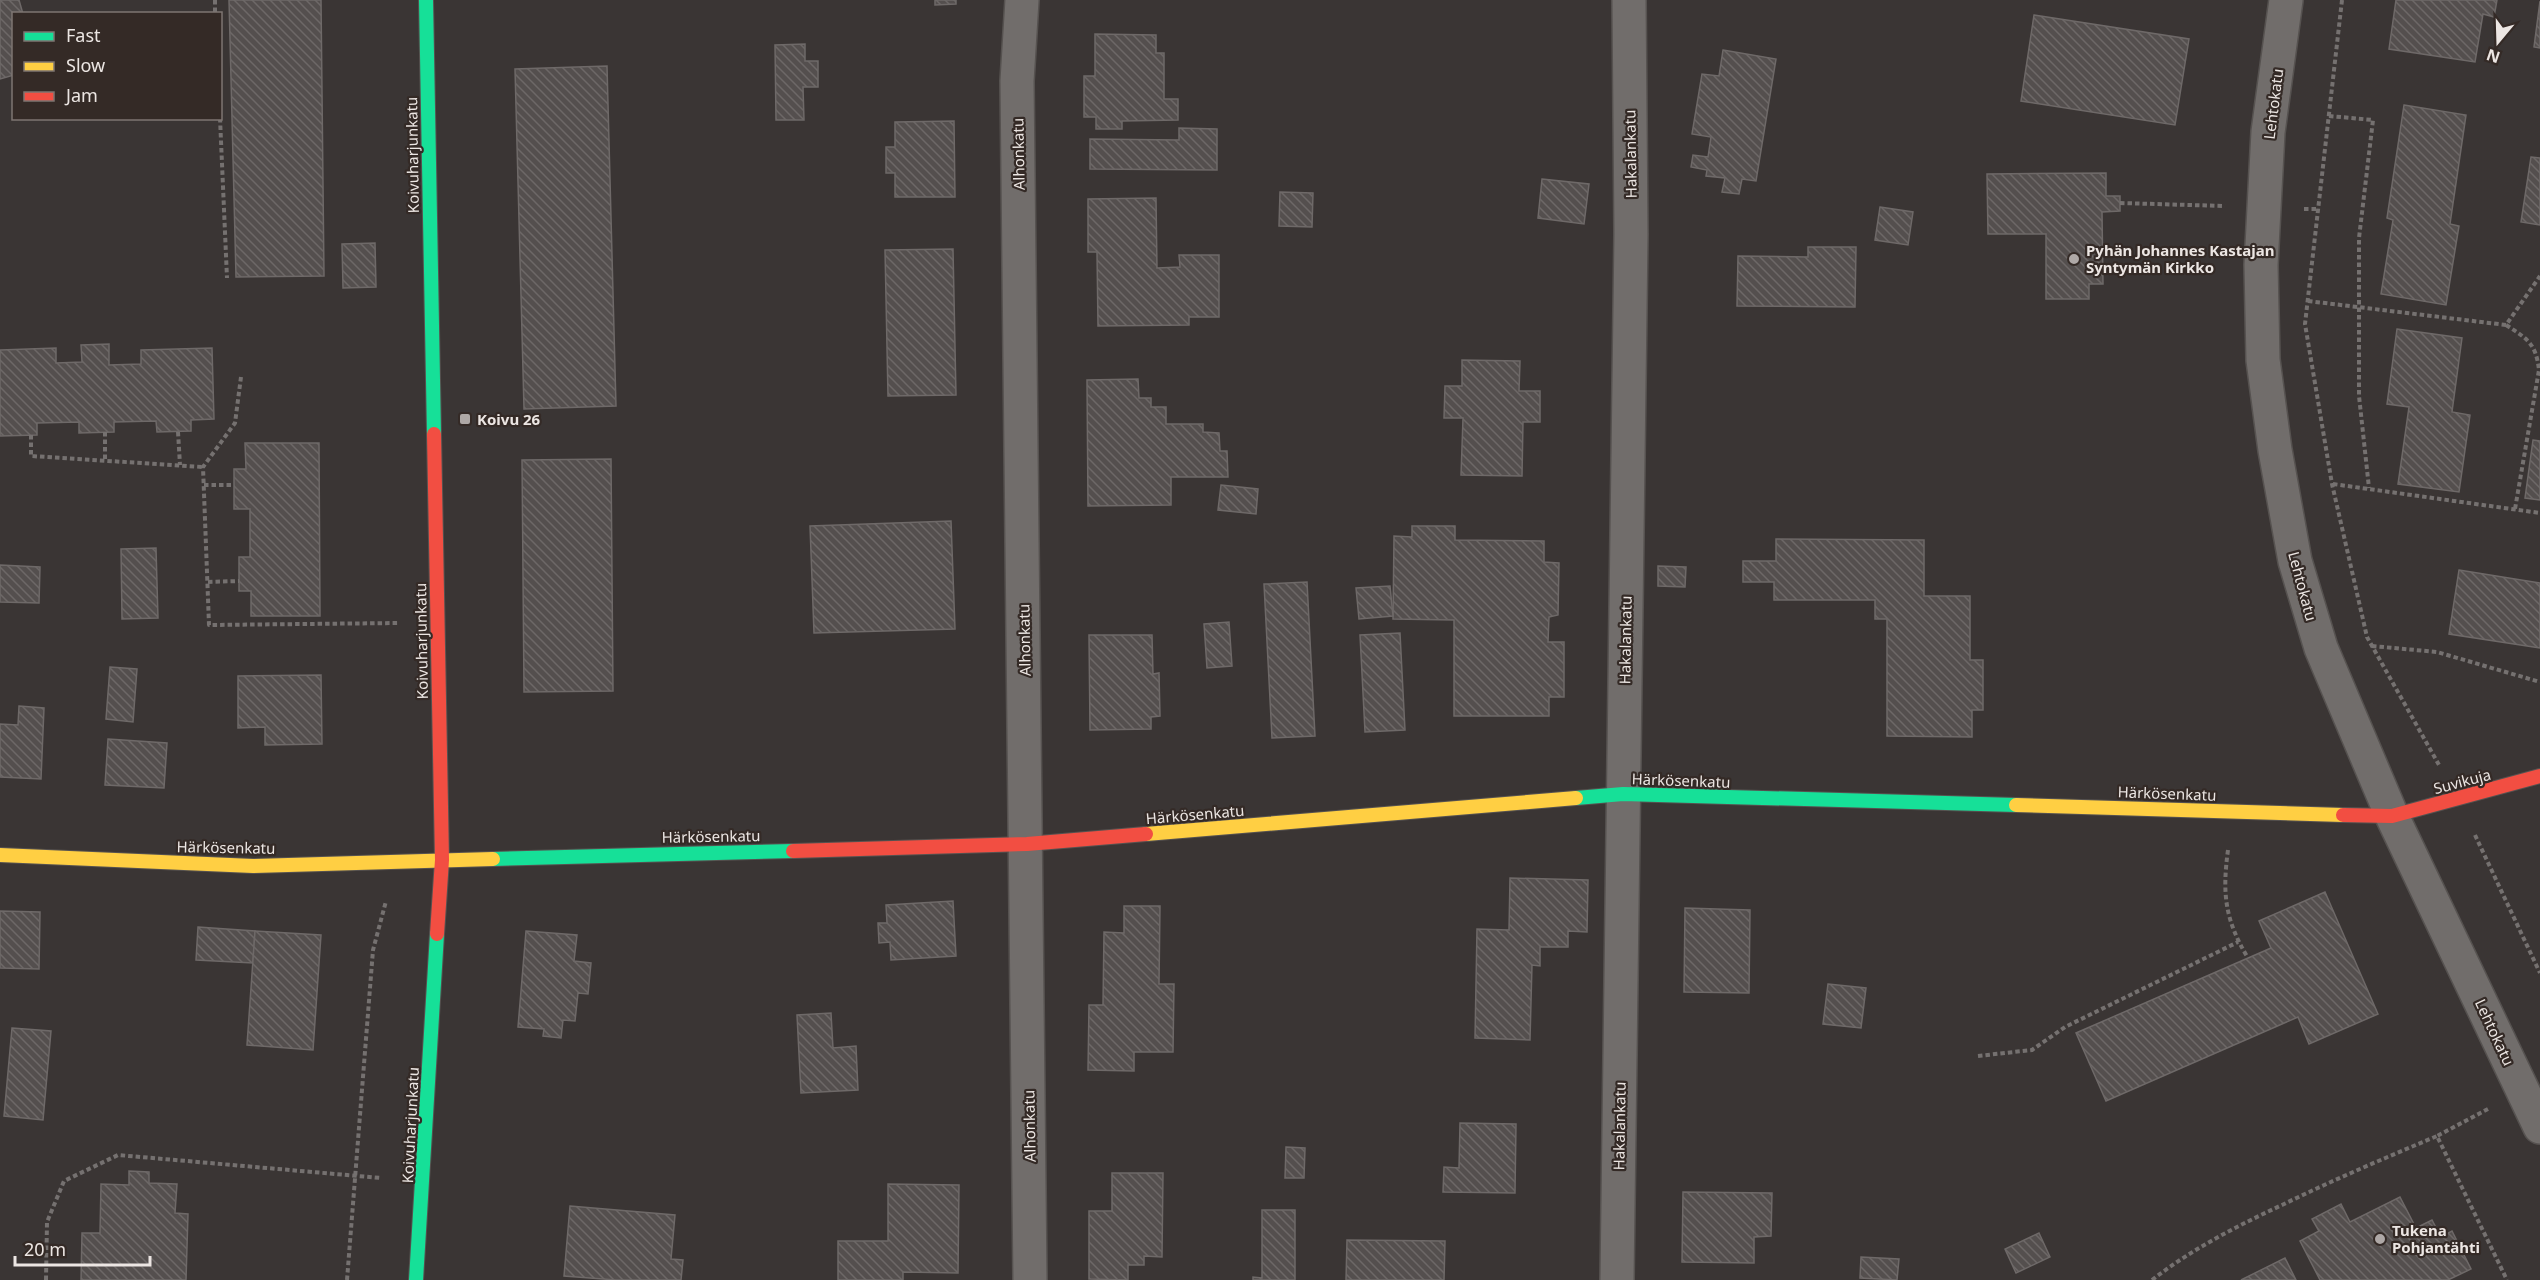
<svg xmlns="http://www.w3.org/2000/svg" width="2540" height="1280" viewBox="0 0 2540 1280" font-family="'Noto Sans',sans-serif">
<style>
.building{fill:url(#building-back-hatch);stroke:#6e6968;stroke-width:1.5}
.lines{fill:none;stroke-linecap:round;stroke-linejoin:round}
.street-casing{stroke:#565250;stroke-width:36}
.fast-casing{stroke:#565250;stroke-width:16}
.slow-casing{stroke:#565250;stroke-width:16}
.jam-casing{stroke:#565250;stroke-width:16}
.path{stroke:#757170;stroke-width:4;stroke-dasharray:4.5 3;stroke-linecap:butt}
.street{stroke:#716d6b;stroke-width:33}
.fast{stroke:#16e098;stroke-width:14}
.slow{stroke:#ffcf43;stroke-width:14}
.jam{stroke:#f24e42;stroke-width:14}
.poi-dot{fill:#aea8a6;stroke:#342a26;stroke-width:2}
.labels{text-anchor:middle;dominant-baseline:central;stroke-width:4.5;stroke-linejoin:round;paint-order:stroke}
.street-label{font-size:15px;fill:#ece6e3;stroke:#342a26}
.poi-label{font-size:15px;font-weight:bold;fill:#ece6e3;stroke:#342a26;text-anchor:start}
</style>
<defs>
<pattern id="building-back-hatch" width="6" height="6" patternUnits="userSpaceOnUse" patternTransform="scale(1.5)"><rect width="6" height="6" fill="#544f4e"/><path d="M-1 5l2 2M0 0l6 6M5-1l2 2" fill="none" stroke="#6d6867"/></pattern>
</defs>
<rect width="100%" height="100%" fill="#3a3534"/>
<g class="building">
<path d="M0 0H19L23 14H14V75L0 79Z"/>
<path d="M229 0H321L324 276 236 277Z"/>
<path d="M935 0H956V4L935 5Z"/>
<path d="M2396 0H2497L2494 17 2483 14 2475 62 2389 49Z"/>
<path d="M2540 1V48L2534 47Z"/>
<path d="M2034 15 2189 39 2175 125 2021 101Z"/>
<path d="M1095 34 1156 35V53H1164V99H1178V120L1122 121V129H1096V117H1084V76H1095Z"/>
<path d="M805 44V61H818V87H803L804 120H776L775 45Z"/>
<path d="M1723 50 1776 59 1756 181 1742 179 1739 194 1722 192 1725 178 1706 176 1707 170 1691 167 1693 155 1708 157 1711 137 1692 134 1702 74 1719 76Z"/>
<path d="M607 66 616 406 524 409 515 69Z"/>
<path d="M2404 105 2466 115 2450 224 2459 226 2446 305 2381 294 2393 220 2387 218Z"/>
<path d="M954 121 955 197H895V173H886V147H895V122Z"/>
<path d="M1179 128 1217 129V170L1090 169V139L1179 140Z"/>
<path d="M2531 157 2540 158V225L2521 222Z"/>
<path d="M2106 173V196H2120V211L2102 212 2103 284H2089V299H2046V234H1988L1987 174Z"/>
<path d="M1542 179 1589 184 1584 224 1538 218Z"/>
<path d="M1280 192 1313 193 1312 227 1279 226Z"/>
<path d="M1156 198 1157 268 1180 267 1179 255H1219V317H1189V325L1098 326 1097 252H1088V199Z"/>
<path d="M1880 207 1913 212 1908 245 1875 240Z"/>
<path d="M375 243 376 287 343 288 342 244Z"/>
<path d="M1808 247H1856L1855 307 1737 306 1738 256 1808 257Z"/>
<path d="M953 249 956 395 888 396 885 250Z"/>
<path d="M2397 329 2462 338 2452 412 2470 415 2459 492 2398 484 2409 407 2387 404Z"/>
<path d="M109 344V365L141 364V350L212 348 214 419 191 420V431L157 432 156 421 114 422V432L79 433V422L37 423V435L0 436V350L56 348V363L82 362 81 345Z"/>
<path d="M1462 360 1520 361 1519 391H1540V422H1523L1522 476 1461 475 1463 418H1444L1445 386H1462Z"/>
<path d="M1138 379 1139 398H1151V407H1166V424H1203V432L1219 433 1220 451H1227L1228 477H1171V505L1088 506 1087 380Z"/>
<path d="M2533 440 2540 441V500L2525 498Z"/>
<path d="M245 443H319L320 616H251V591H239V557H250V509H234V469H246Z"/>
<path d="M611 459 613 691 524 692 522 460Z"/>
<path d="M1221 485 1258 489 1256 514 1218 510Z"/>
<path d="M951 521 955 629 814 633 810 526Z"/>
<path d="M1412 526H1455V540L1544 541V562L1559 563 1558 615 1549 617 1548 642H1564V697H1549V716H1454V620L1393 619 1394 536 1412 537Z"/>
<path d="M1776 539 1924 540V596H1970V660H1983V710H1972V737L1887 736V619H1875V600H1774V582H1743V561H1776Z"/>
<path d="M156 548 158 618 122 619 121 549Z"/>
<path d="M0 565 40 567 39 603 0 602Z"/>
<path d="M1658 566 1686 567 1685 587 1658 586Z"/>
<path d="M2459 570 2540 583V648L2449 634Z"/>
<path d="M1307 582 1315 736 1272 738 1264 584Z"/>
<path d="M1390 586 1393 616 1359 619 1356 588Z"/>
<path d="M1229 622 1232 666 1207 668 1204 624Z"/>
<path d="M1400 633 1405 730 1365 732 1360 635Z"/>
<path d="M1089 635H1152L1153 674 1159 673 1160 716 1151 717V729L1090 730Z"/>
<path d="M110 667 137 669 133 722 106 719Z"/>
<path d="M321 675 322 744 265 745V727L238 728V676Z"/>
<path d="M19 706 44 708 41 779 0 777V724L18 725Z"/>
<path d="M108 739 167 743 164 788 105 785Z"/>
<path d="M1510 878 1588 880 1587 932 1568 931V947H1540V966L1532 965 1530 1040 1475 1038 1477 929 1509 930Z"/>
<path d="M2325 892 2378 1014 2309 1044 2298 1017 2106 1101 2076 1033 2271 948 2259 921Z"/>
<path d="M953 901 956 956 891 960 890 942 879 943 878 923H887L886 905Z"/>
<path d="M1124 906H1160L1159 984H1174L1173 1052H1134V1071L1088 1070 1089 1005H1103L1104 932 1124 933Z"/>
<path d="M1685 908 1750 910 1749 993 1684 992Z"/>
<path d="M0 911 40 912 39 969 0 968Z"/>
<path d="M198 927 255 931 253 963 196 960Z"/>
<path d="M255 931 321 935 313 1050 247 1045Z"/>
<path d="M526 931 577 935 574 961 591 963 588 994 578 993 575 1021 563 1020 561 1038 543 1036 544 1029 518 1027Z"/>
<path d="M1828 984 1866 988 1861 1028 1823 1024Z"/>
<path d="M831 1013 833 1048 856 1046 858 1090 801 1093 797 1015Z"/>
<path d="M12 1028 51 1031 43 1120 4 1116Z"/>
<path d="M1460 1123 1516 1124 1515 1193 1443 1192 1444 1167 1459 1168Z"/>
<path d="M1286 1147 1305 1148 1304 1178H1285Z"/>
<path d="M129 1171 149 1172V1183L177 1184 175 1213 188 1214 186 1280H81L82 1233H100L101 1184 129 1185Z"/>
<path d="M1112 1173H1163L1162 1257 1144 1256V1265H1128V1280L1089 1279V1211H1112Z"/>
<path d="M888 1184 959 1185 958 1273 903 1272V1280H838V1241H888Z"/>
<path d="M1683 1192 1772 1193 1771 1236 1754 1237V1263L1682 1262Z"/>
<path d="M2400 1197 2416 1228 2432 1220 2441 1237 2452 1231 2471 1269 2448 1280H2320L2300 1241 2319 1231 2312 1219 2341 1204 2350 1222Z"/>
<path d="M570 1206 675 1215 671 1259 683 1260 681 1280H616L564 1276Z"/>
<path d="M1262 1210H1295V1280H1253V1277L1262 1278Z"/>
<path d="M2039 1233 2050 1257 2016 1273 2005 1249Z"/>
<path d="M1347 1240 1445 1241 1444 1280H1346Z"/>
<path d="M1861 1257 1899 1259 1897 1280 1860 1278Z"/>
<path d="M2285 1258 2296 1280H2241Z"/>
</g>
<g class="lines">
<defs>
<g id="street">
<path d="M1022 0 1017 81 1030 1280"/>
<path d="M2286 0 2268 132 2261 265 2263 360 2275 450 2295 561 2321 648 2392 816 2540 1127"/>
<path d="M1617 1280 1631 234 1629 0"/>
</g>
<g id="fast">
<path d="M426 0 434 434"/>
<path d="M1576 798 1623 794 2016 805"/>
<path d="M493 859 793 851"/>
<path d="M416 1280 437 934"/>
</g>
<g id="slow">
<path d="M2016 805 2343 815"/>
<path d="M1146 834 1576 798"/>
<path d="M0 855 253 866 493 859"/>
</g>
<g id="jam">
<path d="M434 434 442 860 437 934"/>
<path d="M2343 815 2392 816 2540 776"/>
<path d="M793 851 1027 844 1146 834"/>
</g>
</defs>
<use href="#street" class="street-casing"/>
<use href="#fast" class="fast-casing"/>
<use href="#slow" class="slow-casing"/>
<use href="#jam" class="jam-casing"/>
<g class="path">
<path d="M215 0V14"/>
<path d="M2342 0 2305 324 2332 484 2367 637 2439 765"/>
<path d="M2329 116 2373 120 2359 238V396L2369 488"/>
<path d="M220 118 227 278"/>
<path d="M2120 203 2225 206"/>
<path d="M2304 209H2318"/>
<path d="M2308 301 2506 325 2540 276"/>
<path d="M2506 325C2528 339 2536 344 2539 370L2515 509"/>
<path d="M241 377 235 423 203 467 209 625 399 623"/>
<path d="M105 432V461"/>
<path d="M178 432 180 465"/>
<path d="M31 435V456L203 467"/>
<path d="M2333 484 2540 513"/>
<path d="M204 485H234"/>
<path d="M208 582 239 581"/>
<path d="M2372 646 2437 652 2540 682"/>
<path d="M2475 835 2540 973"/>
<path d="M2228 850C2222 894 2225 920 2248 958"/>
<path d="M1978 1056 2032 1050 2065 1027 2238 942"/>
<path d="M2488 1109 2437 1136 2507 1280"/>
<path d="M46 1280 47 1222 64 1181 118 1155 381 1178"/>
<path d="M347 1280 373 950 386 901"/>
<path d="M2152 1280C2192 1249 2237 1226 2282 1205 2333 1180 2385 1158 2437 1136"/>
</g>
<use href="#street" class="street"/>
<use href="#fast" class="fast"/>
<use href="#slow" class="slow"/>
<use href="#jam" class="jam"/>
</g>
<g class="poi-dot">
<circle cx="2074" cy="259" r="6"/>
<rect x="459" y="413" width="12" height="12" rx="3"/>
<circle cx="2380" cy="1239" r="6"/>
</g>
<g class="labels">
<g class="street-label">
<text transform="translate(2273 104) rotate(-83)">Lehtokatu</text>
<text transform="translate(1018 154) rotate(-91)">Alhonkatu</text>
<text transform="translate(1630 154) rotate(-91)">Hakalankatu</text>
<text transform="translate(412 155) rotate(-91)">Koivuharjunkatu</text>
<text transform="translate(2303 586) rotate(75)">Lehtokatu</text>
<text transform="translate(1024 640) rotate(-91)">Alhonkatu</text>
<text transform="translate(1625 640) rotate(-89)">Hakalankatu</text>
<text transform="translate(421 641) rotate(-91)">Koivuharjunkatu</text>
<text transform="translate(1681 780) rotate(2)">Härkösenkatu</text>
<text transform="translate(2462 781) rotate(-15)">Suvikuja</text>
<text transform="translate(2167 793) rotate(2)">Härkösenkatu</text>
<text transform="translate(1195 814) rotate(-5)">Härkösenkatu</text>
<text transform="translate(711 836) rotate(-1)">Härkösenkatu</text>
<text transform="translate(226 847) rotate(1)">Härkösenkatu</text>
<text transform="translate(2495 1032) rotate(65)">Lehtokatu</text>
<text transform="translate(410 1125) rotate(-87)">Koivuharjunkatu</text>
<text transform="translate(1029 1126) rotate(-91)">Alhonkatu</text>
<text transform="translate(1619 1126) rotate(-89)">Hakalankatu</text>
</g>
<g class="poi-label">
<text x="2086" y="250">Pyhän Johannes Kastajan<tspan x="2086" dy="17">Syntymän Kirkko</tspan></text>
<text x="477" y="419">Koivu 26</text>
<text x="2392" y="1230">Tukena<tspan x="2392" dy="17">Pohjantähti</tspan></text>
</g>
</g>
<rect x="12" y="12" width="210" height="108" fill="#342a26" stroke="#7e7572" stroke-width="1.5"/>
<rect x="24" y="32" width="30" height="9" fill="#16e098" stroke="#7e7572" stroke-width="1.5"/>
<text x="66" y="42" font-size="18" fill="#ece6e3">Fast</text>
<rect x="24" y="62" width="30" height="9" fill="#ffcf43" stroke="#7e7572" stroke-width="1.5"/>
<text x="66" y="72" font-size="18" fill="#ece6e3">Slow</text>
<rect x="24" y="92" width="30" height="9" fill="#f24e42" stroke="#7e7572" stroke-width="1.5"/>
<text x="66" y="102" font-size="18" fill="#ece6e3">Jam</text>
<g transform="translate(2498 42) rotate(199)" stroke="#342a26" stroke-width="4.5" paint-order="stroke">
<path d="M0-4.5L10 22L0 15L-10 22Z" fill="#ece6e3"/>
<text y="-9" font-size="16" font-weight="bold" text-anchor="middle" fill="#ece6e3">N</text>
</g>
<path d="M15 1256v9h135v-9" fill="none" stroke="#ece6e3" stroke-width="3"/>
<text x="24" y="1256" font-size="18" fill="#ece6e3" stroke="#342a26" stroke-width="4.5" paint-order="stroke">20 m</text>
</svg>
